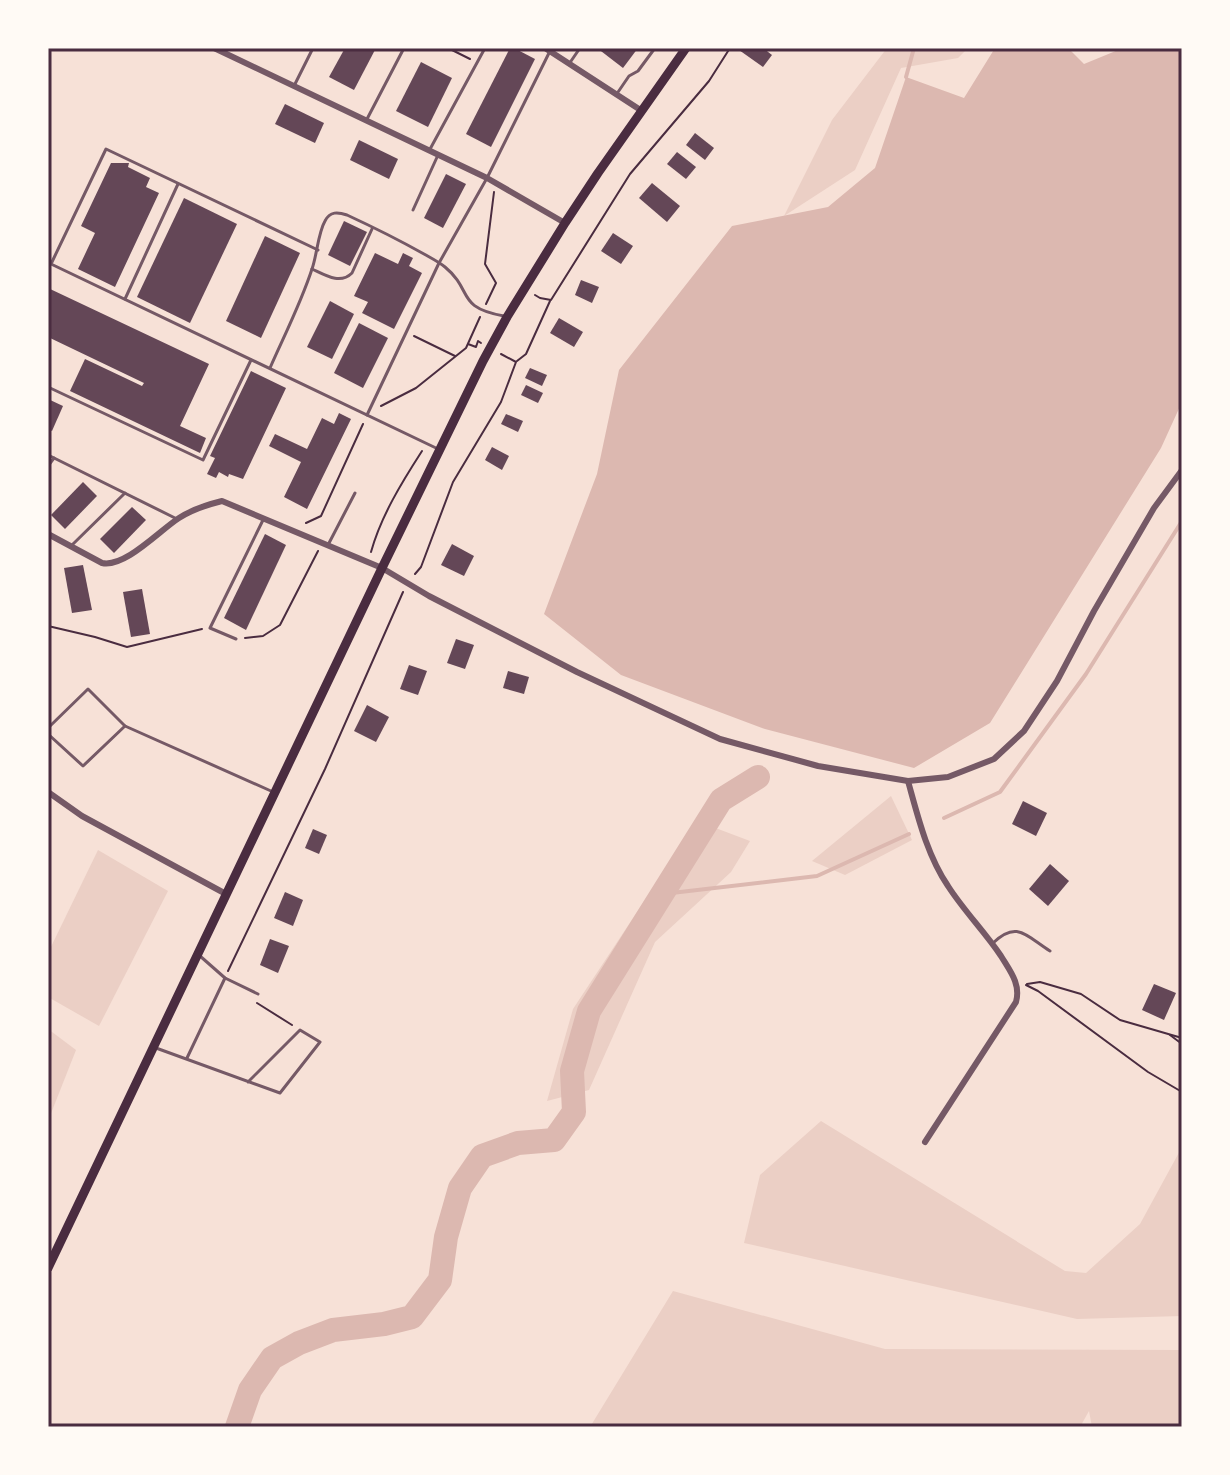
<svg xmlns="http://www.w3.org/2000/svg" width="1230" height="1475" viewBox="0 0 1230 1475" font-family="'Exo 2',sans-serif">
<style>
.green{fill:#ebcfc5}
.water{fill:#dcb8b0}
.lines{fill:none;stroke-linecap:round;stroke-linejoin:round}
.stream{stroke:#dcb8b0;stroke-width:4}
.river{stroke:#dcb8b0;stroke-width:24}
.building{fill:#644757}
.path{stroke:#4a2c40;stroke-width:2}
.service{stroke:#755966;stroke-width:3}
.minor{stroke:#755966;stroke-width:6}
.secondary{stroke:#4a2c40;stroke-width:9}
.neatline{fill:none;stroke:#4a2c40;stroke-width:3}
</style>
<rect width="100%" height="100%" fill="#f7e1d7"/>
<g class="green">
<path d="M887 48H968L958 58 901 68 855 170 784 216 832 120Z"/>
<path d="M891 796 912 840 845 875 812 861Z"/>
<path d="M697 821 750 841 731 872 655 942 589 1090 547 1101 573 1009Z"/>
<path d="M98 850 168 891 99 1026 48 997V953Z"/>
<path d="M48 1029 76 1050 48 1121Z"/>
<path d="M821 1121 1065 1271 1086 1273 1140 1224 1182 1147V1316L1077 1319 744 1243 760 1175Z"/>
<path d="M673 1291 885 1349 1182 1350V1427H1092L1089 1411 1080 1427H590Z"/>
</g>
<path class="water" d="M995 48H1068L1084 64 1123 48H1182V402L1161 448 990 723 914 768 765 729 621 675 544 614 597 474 619 370 732 226 828 207 875 168 906 77 964 98Z"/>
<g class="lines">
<g class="stream">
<path d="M906 77 914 48"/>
<path d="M944 818 1000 792 1086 674 1182 521"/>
<path d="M663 894 817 876 909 834"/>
</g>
<path class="river" d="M237 1427 250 1390 272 1358 299 1343 333 1330 384 1324 412 1317 440 1280 446 1237 460 1188 482 1156 518 1143 554 1140 574 1112 572 1071 589 1011 721 800 758 777"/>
</g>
<g class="building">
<path d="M345 48H376L354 90 329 77Z"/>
<path d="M510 48H514L535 59 491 147 466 134Z"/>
<path d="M597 48H638L623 68Z"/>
<path d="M741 48H763L772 55 763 67 739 50Z"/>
<path d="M421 62 452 78 428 127 396 111Z"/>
<path d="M285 104 324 123 315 143 275 124Z"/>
<path d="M695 133 714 148 705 160 686 145Z"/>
<path d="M359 140 398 159 389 179 350 160Z"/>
<path d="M677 152 696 167 686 179 667 164Z"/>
<path d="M111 163H129L128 167 150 178 146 187 159 193 115 287 78 269 95 233 81 226Z"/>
<path d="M446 174 466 184 443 228 424 218Z"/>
<path d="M652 183 680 206 667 222 639 198Z"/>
<path d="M184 198 237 224 190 323 137 297Z"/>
<path d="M344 221 367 232 350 266 328 255Z"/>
<path d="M613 233 633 246 621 264 601 251Z"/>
<path d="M265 236 300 253 261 338 226 321Z"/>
<path d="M375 253 398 264 403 253 413 258 409 266 422 273 394 329 362 313 368 302 354 296Z"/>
<path d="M581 280 599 287 592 303 575 295Z"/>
<path d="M48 288 209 364 180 426 206 438 200 453 70 391 85 359 142 386 144 383 48 337Z"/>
<path d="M330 301 354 314 332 359 307 347Z"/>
<path d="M559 318 583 332 574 347 550 333Z"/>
<path d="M359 323 388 338 363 388 334 373Z"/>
<path d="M530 368 547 375 542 386 525 378Z"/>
<path d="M251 371 286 388 243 479 229 474 228 477 219 472 216 478 207 474 215 458 210 456Z"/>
<path d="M526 385 543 393 538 403 521 395Z"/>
<path d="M48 399 63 406 52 431 48 429Z"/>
<path d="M339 413 351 419 307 509 284 497 301 462 269 446 275 434 307 449 322 418 334 424Z"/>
<path d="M506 414 523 421 518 432 501 424Z"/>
<path d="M492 447 509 456 502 470 485 460Z"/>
<path d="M83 482 97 496 65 529 51 515Z"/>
<path d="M132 507 146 520 114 553 100 539Z"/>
<path d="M265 534 286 545 246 630 224 618Z"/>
<path d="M452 544 474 556 464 576 441 565Z"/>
<path d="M83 565 92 610 72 613 64 568Z"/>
<path d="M142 589 150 634 131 637 123 592Z"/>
<path d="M456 639 474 645 465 669 447 663Z"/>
<path d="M409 665 427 671 418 695 400 689Z"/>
<path d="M508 671 529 677 524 694 503 688Z"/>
<path d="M367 705 389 717 376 742 354 731Z"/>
<path d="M1023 801 1047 813 1036 836 1012 824Z"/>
<path d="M313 829 327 835 319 854 305 848Z"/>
<path d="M1050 864 1069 881 1048 906 1029 889Z"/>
<path d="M285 892 303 900 293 926 274 918Z"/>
<path d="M270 939 289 946 278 973 260 965Z"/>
<path d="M1154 984 1176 993 1164 1020 1142 1010Z"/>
</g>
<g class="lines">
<g class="path">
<path d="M448 48 470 59"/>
<path d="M535 295 540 298 551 300 630 174 709 81 730 48"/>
<path d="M486 304 496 283 485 264 494 192"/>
<path d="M414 336 455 356"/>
<path d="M468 344 476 347 478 341 481 343"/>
<path d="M517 361 526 354 550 301"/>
<path d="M381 406 416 388 466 348 480 317"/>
<path d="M306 523 321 516 363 424"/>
<path d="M371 552C381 516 402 482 422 451"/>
<path d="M415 574 421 567 453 482 501 402 516 362 501 354"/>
<path d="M48 626 95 637 127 647 202 629"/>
<path d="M245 638 263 636 280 625 318 551"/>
<path d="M228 971 325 769 403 592"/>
<path d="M1027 984 1040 982 1081 994 1120 1020 1182 1038"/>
<path d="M1026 985 1038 991 1148 1072 1182 1092"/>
<path d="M257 1003 292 1025"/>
<path d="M1170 1035 1182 1044"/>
</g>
<g class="service">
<path d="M569 64 580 48"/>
<path d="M294 86 313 48"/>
<path d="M616 95 629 76 638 71 655 48"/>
<path d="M366 121 404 48"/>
<path d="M429 151 485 48"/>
<path d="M413 210 438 155"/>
<path d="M318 250 106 149 51 264 436 448"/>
<path d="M312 269C325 275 340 285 352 273L372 229"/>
<path d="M125 299 178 184"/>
<path d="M270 368C284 336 301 303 312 269 317 255 318 233 325 221 330 211 338 212 347 215 373 227 399 240 424 254 431 258 439 262 445 267 474 291 455 307 504 316"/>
<path d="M48 387 203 460 251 360"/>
<path d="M367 415 439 263 487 178 550 51"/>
<path d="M48 455 177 519"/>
<path d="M48 466 54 458"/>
<path d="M328 545 355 493"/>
<path d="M71 546 125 493"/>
<path d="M236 639 210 628 264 518"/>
<path d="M48 728 88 689 125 726 271 791"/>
<path d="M48 734 83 766 125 726"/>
<path d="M993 943C1017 920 1026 936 1050 951"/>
<path d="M200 956 225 978 258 994"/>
<path d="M156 1048C198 1063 239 1078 280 1093L320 1042 300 1030 248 1082"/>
<path d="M187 1058 225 978"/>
</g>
<g class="minor">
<path d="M214 48 487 178 565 223"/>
<path d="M545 48 642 111"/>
<path d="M48 534 102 563C125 568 160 530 179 518 193 509 206 505 222 501L382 568 429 596 577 672 720 739 818 766 908 781 948 777 994 759 1024 731 1057 681 1094 611 1154 508 1182 470"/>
<path d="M908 781C918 817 927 855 948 886 964 911 985 932 1001 956 1010 971 1021 984 1016 1002L925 1142"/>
<path d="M48 792 82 816 226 894"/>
</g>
<path class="secondary" d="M48 1268 382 568 483 361 507 317 565 223 598 173 686 48"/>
</g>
<rect width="1230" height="1475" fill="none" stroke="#fffaf5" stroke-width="100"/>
<rect x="50" y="50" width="1130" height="1375" class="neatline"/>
</svg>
